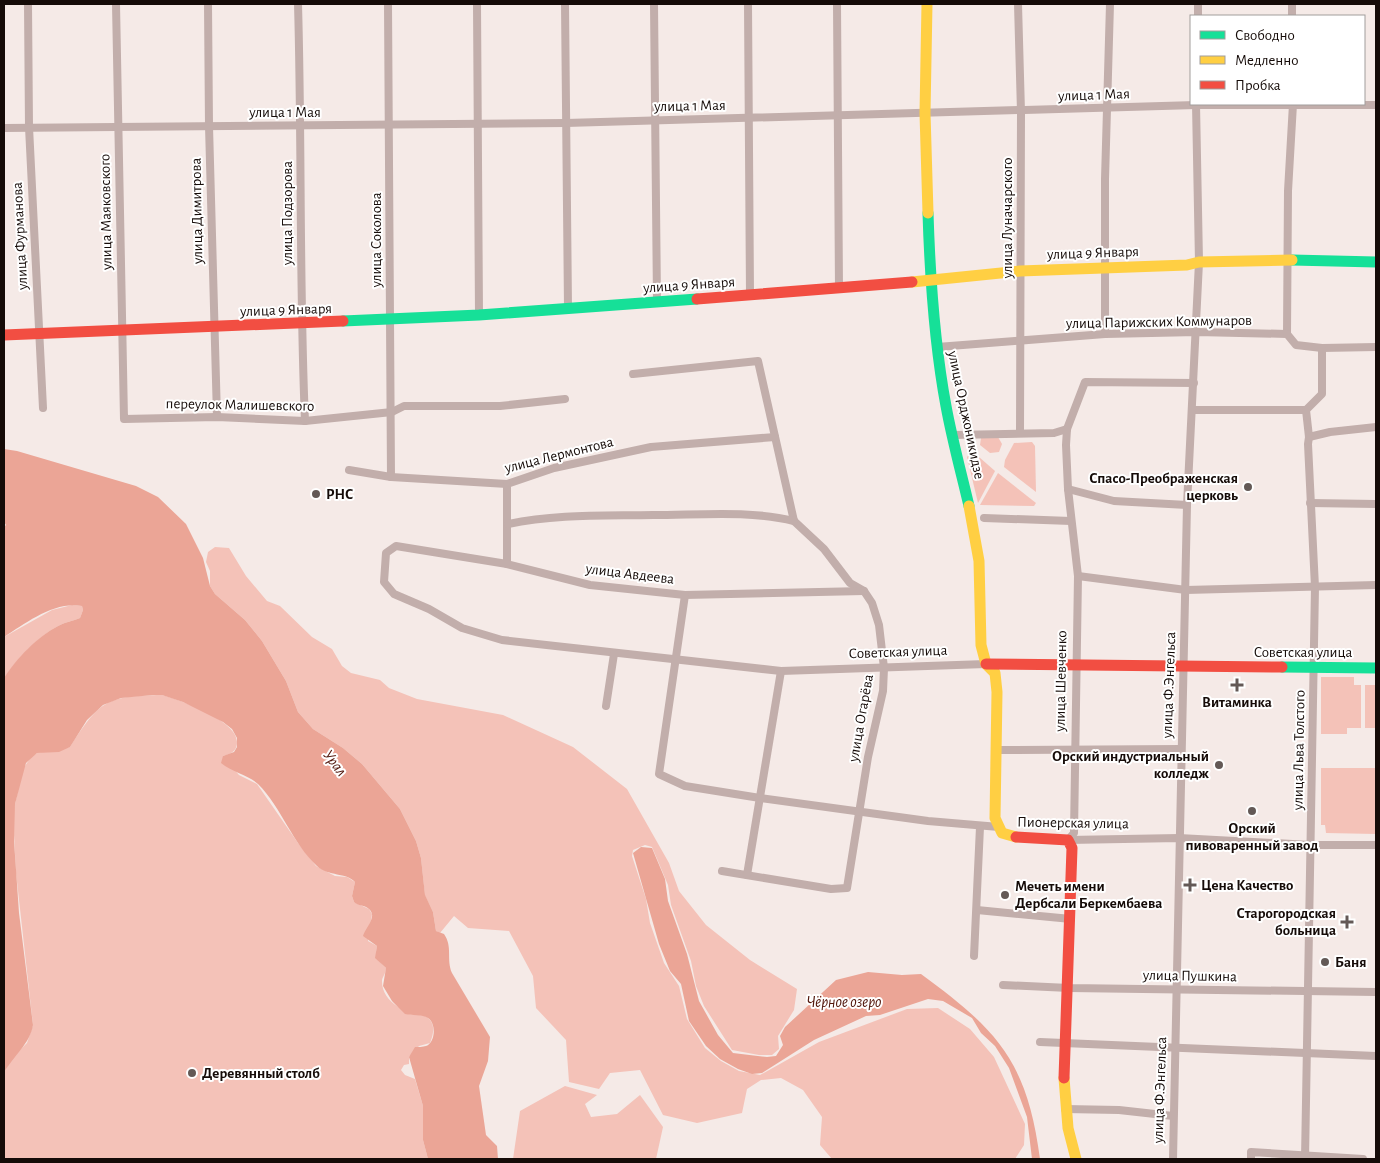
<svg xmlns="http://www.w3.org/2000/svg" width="1380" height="1163" viewBox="0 0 1380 1163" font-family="'Alegreya Sans',sans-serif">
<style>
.green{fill:#f4c2b8}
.water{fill:#eba596}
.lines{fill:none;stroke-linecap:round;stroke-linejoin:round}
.street{stroke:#c2aeab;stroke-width:8}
.fast{stroke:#16e098;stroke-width:11}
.slow{stroke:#ffcf43;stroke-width:11}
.jam{stroke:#f24e42;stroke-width:11}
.poi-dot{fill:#635956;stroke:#fff;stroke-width:2}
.labels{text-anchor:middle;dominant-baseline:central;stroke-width:4;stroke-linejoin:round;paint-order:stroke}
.street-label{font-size:15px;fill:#150b08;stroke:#fff}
.poi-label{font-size:15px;font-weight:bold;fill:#150b08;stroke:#fff;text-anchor:start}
.water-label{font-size:16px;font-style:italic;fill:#51150a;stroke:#fff}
</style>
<rect width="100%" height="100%" fill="#f5eae7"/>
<g class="green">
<path d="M998 437 1002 444 999 452 990 453 980 445 981 438Z"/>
<path d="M1032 442 1035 446 1036 492 1004 467 1005 460 1014 443Z"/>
<path d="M969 455 979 457 995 471 978 503 967 457Z"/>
<path d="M998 473 1036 503 1034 506 980 505Z"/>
<path d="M215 547 229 548 246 576 267 601 280 606 312 637 332 649 342 666 351 673 380 680 389 688 417 699 503 715 573 747 627 789 669 863 679 891 706 925 750 960 797 989 794 1010 778 1036 779 1049 772 1055H759L732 1050 704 1006 696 986 691 961 671 905 668 885 652 847 645 845 633 850 632 856 646 899 650 923 664 963 679 986 687 1019 705 1048 721 1061 739 1071 760 1075 819 1042 907 1009 938 1008 970 1029 994 1057 1025 1124 1024 1145 1015 1159H832L820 1145 822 1117 803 1090 781 1078 761 1080 747 1089 742 1113 697 1123 663 1115 640 1070 610 1073 599 1089 569 1082 566 1040 536 1008 533 976 509 931 468 928 454 916 440 933 436 931 433 912 425 896 421 858 416 841 400 809 362 764 343 748 313 729 298 712 286 681 262 641 245 620 215 594 210 586V571L206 562 208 552Z"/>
<path d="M72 605 82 606 83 610 80 618C73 621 65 622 58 626 36 638 18 658 4 678V637L52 610Z"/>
<path d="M1321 677H1354V685H1361V728H1347V734H1321Z"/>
<path d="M1365 685H1376V735L1375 728H1365Z"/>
<path d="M162 695C180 700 240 721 237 744 236 752 230 754 223 756L239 775 257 784 298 843 316 866 335 876 347 877 355 882 352 896 354 902 369 909 372 914 368 941 377 946C375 958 378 960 386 968 386 973 383 976 382 980 381 1003 408 1014 425 1016 436 1022 434 1033 430 1043L419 1046 409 1057V1064L404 1065 401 1070 405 1075 415 1079 423 1106V1140L428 1159H4V1073L11 1059 27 1043 33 1025 16 873 13 816 15 804 23 769 31 757 37 753 70 747C100 701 105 696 162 695Z"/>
<path d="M1321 768H1376V834L1326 833 1325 825H1321Z"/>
<path d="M565 1086 597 1095 585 1104 591 1117 617 1114 640 1095 663 1127 656 1159H513L520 1111Z"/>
</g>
<g class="water">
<path d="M4 449 17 451 136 486 158 497 186 524 203 558 210 586 215 594 245 620 262 641 286 681 298 712 313 729 343 748 362 764 400 809 416 841 421 858 425 895 433 912 436 931 444 934C453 947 446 959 452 973L490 1037 488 1061 479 1086 486 1135 497 1146 498 1159H428L423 1140V1106L409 1057 415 1047C418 1047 423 1047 426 1046 436 1042 436 1023 428 1018 422 1014 412 1016 405 1014L392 1001 383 986 386 968 375 958 377 946 363 936C365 928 378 917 369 909 365 905 358 906 354 902L352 896 355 882C346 872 329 877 317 866 292 843 282 808 258 784 248 775 232 772 221 763L223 756 234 752 237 747V738L232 729 223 722 183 702 162 695H153L121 698 103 705 87 720 70 747 59 752 37 753 26 763 15 804 14 841 19 913 33 1025C30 1044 13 1056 4 1073V678C17 658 37 637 58 626 65 622 73 621 80 618L83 610 82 606C54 601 26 623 4 637V527L6 525 4 522Z"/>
<path d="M641 847 652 848 665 879 668 901 687 954 699 1001 718 1035 733 1053 767 1057 776 1056 783 1045 780 1036 785 1027 836 980 868 972 902 975 921 974C999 1031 1027 1062 1040 1159H1032L1027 1117 1009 1068 995 1046 981 1033 972 1018 943 1001 928 999 880 1015 866 1016 814 1040 762 1073 752 1074 738 1069 720 1059 706 1046 689 1021 681 984 670 971 659 944 633 853Z"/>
</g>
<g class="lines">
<g class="street">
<path d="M28 4 29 127 43 408"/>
<path d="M116 4 124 419 217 417 305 421 392 412 404 406H500L565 399"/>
<path d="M208 4 209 126 217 417"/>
<path d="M298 4C302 143 299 282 305 421"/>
<path d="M388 4 391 477"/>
<path d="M477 4 479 315"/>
<path d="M565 4 568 308"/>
<path d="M654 4 657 302"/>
<path d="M748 4 750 295"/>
<path d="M837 4 839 289"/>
<path d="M1018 4 1021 112 1020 433"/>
<path d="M1292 4V16"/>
<path d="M1198 16V4"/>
<path d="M4 128 566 123 1196 105H1376"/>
<path d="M1105 334V179L1110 4"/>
<path d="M1287 334 1288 191 1293 104"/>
<path d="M937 347 1105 334 1197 332 1287 334 1296 345 1322 348 1376 347"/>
<path d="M633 374 758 361 794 521 824 549 850 583 864 591 872 603 879 625 884 668 883 691 868 757 847 888 831 889 722 871"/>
<path d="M1193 410H1306"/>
<path d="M953 435 1054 433 1067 429"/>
<path d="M1309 437 1330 432 1376 427"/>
<path d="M349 470 391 477 507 484 554 468 651 447 775 437"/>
<path d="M507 484V564"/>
<path d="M1068 489 1114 501 1187 505"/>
<path d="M1310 503 1376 504"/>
<path d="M984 518 1071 521"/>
<path d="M508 524C555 514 604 516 653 515 699 515 749 510 794 521"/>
<path d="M1078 576 1186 590 1376 585"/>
<path d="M864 591 685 595 590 585 507 564 396 546 386 553 384 582 394 594 429 609 462 628 502 640 781 671 986 664"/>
<path d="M685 595 659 774 685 786 760 798 928 821 999 827"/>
<path d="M606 706 614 654"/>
<path d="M997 750 1181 749"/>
<path d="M1068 840 1074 833 1078 576 1068 489 1066 445 1067 429 1085 382 1194 383"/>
<path d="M1068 840 1179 838 1311 845H1376"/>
<path d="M747 875 781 671"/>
<path d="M977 910 1071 919"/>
<path d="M974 956 980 827"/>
<path d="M1003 985 1069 988 1376 992"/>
<path d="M1040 1042 1376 1056"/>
<path d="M1065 1109 1119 1110 1173 1116"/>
<path d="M1173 1159 1187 505 1199 262 1196 104"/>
<path d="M1251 1159V1152L1363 1159"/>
<path d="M1305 1159 1315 587 1308 444 1309 437 1306 410 1322 394V348"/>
</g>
<g class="fast">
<path d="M928 213C930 278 934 342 946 406 952 439 961 472 969 506"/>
<path d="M1292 260 1376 262"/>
<path d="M343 321 479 315 697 299"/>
<path d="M1282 667 1376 668"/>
</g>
<g class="slow">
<path d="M927 4 925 113 928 213"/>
<path d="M912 282 1020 271 1187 265 1199 262 1292 260"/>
<path d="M969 506 979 561 981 645 986 664 995 673 997 692 995 818 1002 833 1016 837"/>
<path d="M1064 1078 1068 1128 1076 1159"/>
</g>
<g class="jam">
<path d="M697 299 912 282"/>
<path d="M4 335 343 321"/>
<path d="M986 664 1282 667"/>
<path d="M1016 837 1068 840 1072 848 1064 1078"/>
</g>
</g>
<g class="poi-dot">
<circle cx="1248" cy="487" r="5"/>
<circle cx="316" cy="494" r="5"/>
<path d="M1234.5 677.5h5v5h5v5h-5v5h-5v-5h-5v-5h5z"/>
<circle cx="1219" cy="765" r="5"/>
<circle cx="1252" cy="811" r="5"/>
<path d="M1187.5 877.5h5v5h5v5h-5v5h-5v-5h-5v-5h5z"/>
<circle cx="1005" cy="895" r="5"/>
<path d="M1344.5 914.5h5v5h5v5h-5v5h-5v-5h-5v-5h5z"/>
<circle cx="1325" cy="962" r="5"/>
<circle cx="192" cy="1073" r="5"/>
</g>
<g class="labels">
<g class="street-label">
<text transform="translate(1094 95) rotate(-2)">улица 1 Мая</text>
<text transform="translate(690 106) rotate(-1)">улица 1 Мая</text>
<text x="285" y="112">улица 1 Мая</text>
<text transform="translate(197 211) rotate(-91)">улица Димитрова</text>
<text transform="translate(106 212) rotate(-91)">улица Маяковского</text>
<text transform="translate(287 213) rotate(-90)">улица Подзорова</text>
<text transform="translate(1007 218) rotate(-90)">улица Луначарского</text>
<text transform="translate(20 236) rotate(-93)">улица Фурманова</text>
<text transform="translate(376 240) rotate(-90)">улица Соколова</text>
<text transform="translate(1093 253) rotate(-2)">улица 9 Января</text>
<text transform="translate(689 285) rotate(-4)">улица 9 Января</text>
<text transform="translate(286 310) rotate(-2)">улица 9 Января</text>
<text transform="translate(1159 322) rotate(-1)">улица Парижских Коммунаров</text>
<text transform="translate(240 405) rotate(1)">переулок Малишевского</text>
<text transform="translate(966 415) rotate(78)">улица Орджоникидзе</text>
<text transform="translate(559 455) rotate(-14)">улица Лермонтова</text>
<text transform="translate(630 574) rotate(7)">улица Авдеева</text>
<text transform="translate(898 652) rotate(-2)">Советская улица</text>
<text x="1303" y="652">Советская улица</text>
<text transform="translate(1061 681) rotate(-89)">улица Шевченко</text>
<text transform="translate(1169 685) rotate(-88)">улица Ф.Энгельса</text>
<text transform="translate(861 718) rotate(-80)">улица Огарёва</text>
<text transform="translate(1299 750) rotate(-89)">улица Льва Толстого</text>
<text transform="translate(1073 823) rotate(1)">Пионерская улица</text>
<text transform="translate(1190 976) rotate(1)">улица Пушкина</text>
<text transform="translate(1160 1090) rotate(-88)">улица Ф.Энгельса</text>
</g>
<g class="poi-label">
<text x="1238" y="478" text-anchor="end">Спасо-Преображенская<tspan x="1238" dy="17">церковь</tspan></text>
<text x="326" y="494">РНС</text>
<text x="1237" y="702" text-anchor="middle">Витаминка</text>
<text x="1209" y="756" text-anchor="end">Орский индустриальный<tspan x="1209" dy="17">колледж</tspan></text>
<text x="1252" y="828" text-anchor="middle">Орский<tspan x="1252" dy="17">пивоваренный завод</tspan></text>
<text x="1201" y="885">Цена Качество</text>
<text x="1015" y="886">Мечеть имени<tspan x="1015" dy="17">Дербсали Беркембаева</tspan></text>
<text x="1336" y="913" text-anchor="end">Старогородская<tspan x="1336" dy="17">больница</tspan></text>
<text x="1335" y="962">Баня</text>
<text x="202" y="1073">Деревянный столб</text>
</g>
<g class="water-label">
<text transform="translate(335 763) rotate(53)">Урал</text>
<text x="844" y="1002">Чёрное озеро</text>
</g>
</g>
<rect width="1380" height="1163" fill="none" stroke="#150b08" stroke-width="10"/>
<rect x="1190" y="15" width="175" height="90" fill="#ffffff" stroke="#a19d9c"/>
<rect x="1200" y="31" width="25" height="8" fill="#16e098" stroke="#a19d9c"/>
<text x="1235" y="40" font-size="15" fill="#150b08">Свободно</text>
<rect x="1200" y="56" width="25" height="8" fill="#ffcf43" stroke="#a19d9c"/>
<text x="1235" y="65" font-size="15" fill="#150b08">Медленно</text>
<rect x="1200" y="81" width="25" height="8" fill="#f24e42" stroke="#a19d9c"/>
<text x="1235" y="90" font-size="15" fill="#150b08">Пробка</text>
</svg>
